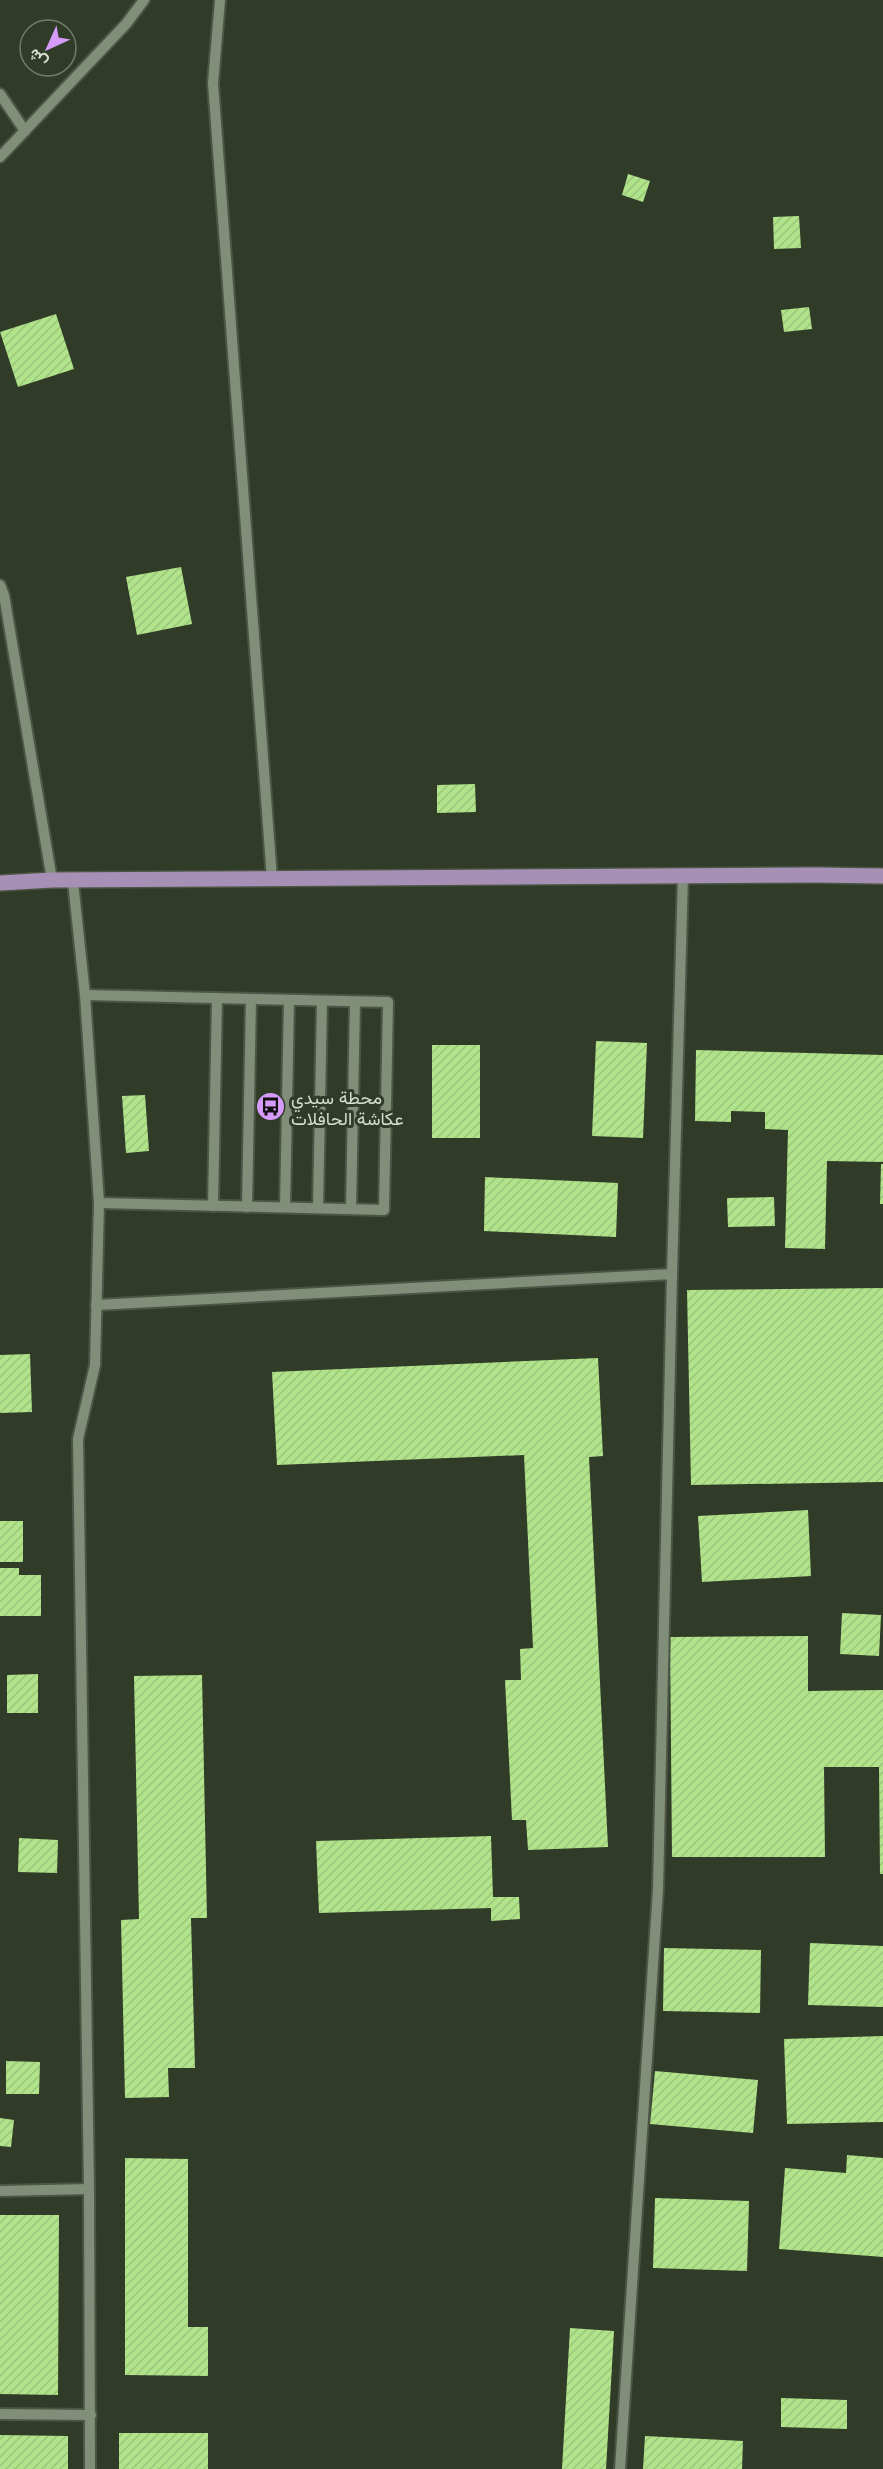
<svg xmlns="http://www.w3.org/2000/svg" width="883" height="2469" viewBox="0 0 883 2469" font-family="Mulish,Vazirmatn,sans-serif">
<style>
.building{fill:url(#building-hatch)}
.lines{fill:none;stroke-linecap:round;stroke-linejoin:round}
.minor-casing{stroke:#4d5646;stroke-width:14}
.major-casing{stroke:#4d5646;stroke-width:18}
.minor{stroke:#818e78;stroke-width:10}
.major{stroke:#a790b5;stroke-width:15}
.labels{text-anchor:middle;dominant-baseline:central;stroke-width:6;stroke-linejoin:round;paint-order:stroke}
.poi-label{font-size:18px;fill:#d5dcd0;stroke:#303b28;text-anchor:start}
</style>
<defs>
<pattern id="building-hatch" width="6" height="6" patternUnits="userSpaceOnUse" patternTransform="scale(1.5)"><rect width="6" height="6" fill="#b1e48a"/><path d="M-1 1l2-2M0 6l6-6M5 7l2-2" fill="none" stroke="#9ac47b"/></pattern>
</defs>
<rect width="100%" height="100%" fill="#303b28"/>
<g class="building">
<path d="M628 174 650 181 643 202 622 195Z"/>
<path d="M799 216 801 248 774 249 773 217Z"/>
<path d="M809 307 812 329 784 332 781 310Z"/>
<path d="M56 314 74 369 18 387 0 332Z"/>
<path d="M181 567 192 624 137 635 126 577Z"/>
<path d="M475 784 476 812 437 813V785Z"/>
<path d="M596 1041 647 1043 643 1138 592 1136Z"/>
<rect x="432" y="1045" width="48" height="93"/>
<path d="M696 1050 883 1055V1162L827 1161 825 1249 785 1248 788 1130 765 1129V1112L731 1111V1122L695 1121Z"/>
<path d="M145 1095 149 1151 126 1153 122 1096Z"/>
<path d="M881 1164H883V1204H880Z"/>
<path d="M485 1177 618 1183 616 1237 484 1231Z"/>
<path d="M774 1197 775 1226 728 1227 727 1198Z"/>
<path d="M883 1288V1482L691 1485 687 1290Z"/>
<path d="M30 1354 32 1412 0 1413V1355Z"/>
<path d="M598 1358 603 1456 589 1457 608 1847 528 1850 526 1820H512L505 1680H521L520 1649 533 1648 524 1455 277 1465 272 1372Z"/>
<path d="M808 1510 811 1576 702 1582 698 1516Z"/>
<rect x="0" y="1521" width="23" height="41"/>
<path d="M0 1568H19V1575H41V1616H0Z"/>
<path d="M842 1613 881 1615 879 1656 840 1654Z"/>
<path d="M808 1636V1691L883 1690V1874H880L879 1767H824L825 1857H672L670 1637Z"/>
<path d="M38 1674V1713H7V1675Z"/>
<path d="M202 1675 207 1918H191L195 2068H168L169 2097 125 2098 121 1920 139 1919 134 1676Z"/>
<path d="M491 1836 493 1897H519L520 1919 491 1921V1908L319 1913 316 1841Z"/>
<path d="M19 1838 58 1840 57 1873 18 1872Z"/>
<path d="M810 1943 883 1946V2007L808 2005Z"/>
<path d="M664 1948 761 1950 760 2013 663 2011Z"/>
<path d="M883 2036V2122L787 2124 784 2039Z"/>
<path d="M6 2061 40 2062 39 2094H6Z"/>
<path d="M655 2071 758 2080 753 2133 650 2124Z"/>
<path d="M0 2118 14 2120 11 2147 0 2146Z"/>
<path d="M847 2155 883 2158V2257L779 2249 785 2168 846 2173Z"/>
<path d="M125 2158 188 2159V2327H208V2376L125 2375Z"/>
<path d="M655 2198 749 2201 747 2271 653 2268Z"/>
<path d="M0 2215H59L58 2395 0 2394Z"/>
<path d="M570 2328 614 2331 606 2469H562Z"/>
<path d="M781 2398 847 2400V2429L781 2427Z"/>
<rect x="119" y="2433" width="89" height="36"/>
<path d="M0 2435 68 2436V2469H0Z"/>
<path d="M645 2436 743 2441 742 2469H643Z"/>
</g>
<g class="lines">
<defs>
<g id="minor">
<path d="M220 0 213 83 272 879"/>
<path d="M0 94 25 131"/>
<path d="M0 157 126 24 144 0"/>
<path d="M0 585 4 595 52 880"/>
<path d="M73 882 85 995 99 1203 95 1365 78 1439 89 2189 90 2469"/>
<path d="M85 995 388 1002 384 1210 99 1203"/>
<path d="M213 1206 217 998"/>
<path d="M247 1207 251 999"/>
<path d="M285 1207 289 1000"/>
<path d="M318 1208 322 1001"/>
<path d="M351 1209 355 1002"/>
<path d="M672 1274 683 875"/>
<path d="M96 1305 672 1274 658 1889 620 2469"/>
<path d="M0 2191 89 2189"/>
<path d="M0 2414 91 2415"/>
</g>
<path id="major" d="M0 883 52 880 817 875 883 876"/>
</defs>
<use href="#minor" class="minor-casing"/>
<use href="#major" class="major-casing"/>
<use href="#minor" class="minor"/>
<use href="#major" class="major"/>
</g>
<defs>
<symbol id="bus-disc" viewBox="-11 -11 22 22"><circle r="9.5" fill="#d69bfa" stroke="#303b28"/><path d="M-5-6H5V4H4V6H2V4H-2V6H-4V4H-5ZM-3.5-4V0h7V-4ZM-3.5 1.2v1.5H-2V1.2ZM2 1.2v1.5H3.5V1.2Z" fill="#111"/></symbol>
</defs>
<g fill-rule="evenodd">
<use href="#bus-disc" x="254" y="1090" width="33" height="33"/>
</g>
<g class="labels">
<g class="poi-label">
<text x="291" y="1097">محطة سيدي<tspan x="291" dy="21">عكاشة الحافلات</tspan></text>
</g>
</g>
<g transform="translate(48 48) rotate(225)"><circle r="28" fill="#303b28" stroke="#727b6b" stroke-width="1.5"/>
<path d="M0-4.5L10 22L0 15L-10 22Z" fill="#d69bfa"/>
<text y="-9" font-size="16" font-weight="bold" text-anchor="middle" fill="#d5dcd0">ش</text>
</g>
</svg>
